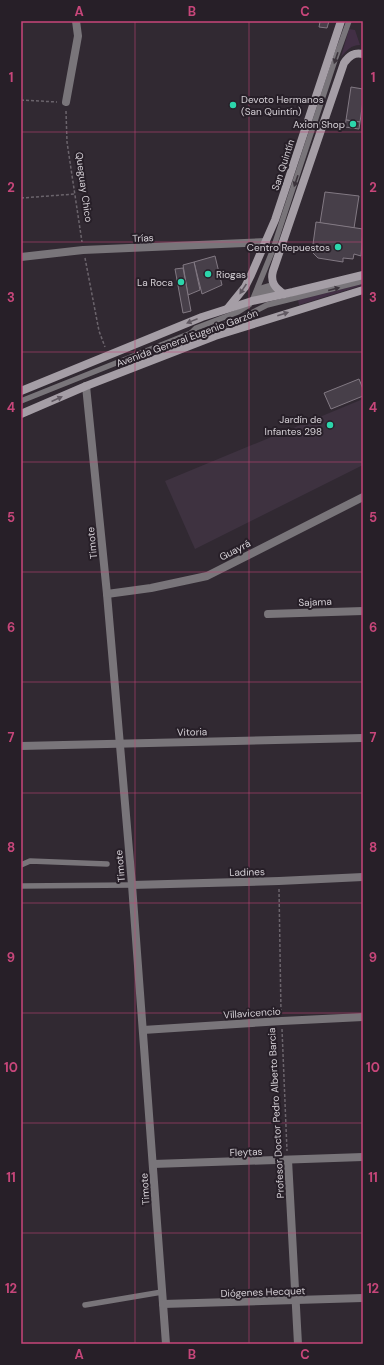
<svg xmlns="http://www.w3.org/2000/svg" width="384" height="1365" viewBox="0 0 384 1365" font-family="'DM Sans',sans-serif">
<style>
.built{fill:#3e3240}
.green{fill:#422f45}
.building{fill:#473f49;stroke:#827983}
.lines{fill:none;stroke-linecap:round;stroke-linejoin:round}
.path{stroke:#6b646c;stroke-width:1.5;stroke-dasharray:3 2;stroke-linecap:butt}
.lane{stroke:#79757a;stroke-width:5.5}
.street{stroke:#79757a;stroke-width:8}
.secondary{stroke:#a59ea6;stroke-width:8}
.oneway{fill:#3c343c}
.oneway2{fill:#605861}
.grid{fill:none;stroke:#c7467a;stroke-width:1;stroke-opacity:0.55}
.poi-dot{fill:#2cd5ab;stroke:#271f28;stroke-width:1.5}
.labels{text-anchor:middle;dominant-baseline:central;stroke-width:4;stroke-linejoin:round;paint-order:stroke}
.poi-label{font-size:10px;fill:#d5d0d6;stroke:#271f28;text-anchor:end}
.street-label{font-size:10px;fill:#d5d0d6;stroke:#271f28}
.neatline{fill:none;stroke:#c7467a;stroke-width:1.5}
.grid-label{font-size:13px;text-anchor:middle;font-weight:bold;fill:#c7467a}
</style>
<rect width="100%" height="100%" fill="#312932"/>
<path class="built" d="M363 399V465L195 549 165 481Z"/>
<g class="green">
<path d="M349 29 355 30 360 45C351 45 347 50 341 57Z"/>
<path d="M363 284V285L299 305 298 300Z"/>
</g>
<g class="building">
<path d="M315 21H329L327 28 319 27 320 22Z"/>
<path d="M351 87 363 89V101L360 122 346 120Z"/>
<path d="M346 120 360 122 359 129 345 127Z"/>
<path d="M325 192 359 196 354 228 320 223Z"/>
<path d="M316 222 363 229 361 256 354 254 353 259 343 258V262L318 258 312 252Z"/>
<path d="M215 256 222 285 202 294 194 262Z"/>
<path d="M194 262 200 290 188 295 183 265Z"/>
<path d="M183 268 191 311 183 313 175 269Z"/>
<path d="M359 379 363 389V396L331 409 324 393Z"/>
</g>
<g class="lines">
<g class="path">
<path d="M21 100 57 102"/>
<path d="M66 111 67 142 82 242"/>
<path d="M21 198 75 194"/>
<path d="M85 258 99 331 105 347"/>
<path d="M279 889 281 1013"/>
<path d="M282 1029 287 1151"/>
</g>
<g class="lane">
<path d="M191 333 198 334 234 322 267 305 363 281"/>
<path d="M21 401 191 333 196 328 238 312 249 305 252 301 272 252 336 57 349 21"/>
<path d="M21 865 30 861 107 864"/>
<path d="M21 886 132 885"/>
<path d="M85 1305 162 1292"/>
</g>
<g class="street">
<path d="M66 102 78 36 76 21"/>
<path d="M21 257 83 250 266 242"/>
<path d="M269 287 271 291 270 293 258 296 257 294 259 290Z"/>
<path d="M86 386 107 594 132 885 166 1344"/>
<path d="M107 594 151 588 207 576 363 497"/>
<path d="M268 614 363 611"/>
<path d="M21 746 363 738"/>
<path d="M132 885 279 881 363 877"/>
<path d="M143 1030 282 1021 363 1017"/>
<path d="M288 1160 298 1344"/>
<path d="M153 1164 363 1157"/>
<path d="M163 1304 363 1298"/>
</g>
<g class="secondary">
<path d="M284 294C275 288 270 282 273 271L344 63C349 56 354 52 363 54"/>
<path d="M228 308 245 287 251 275 275 220 341 21"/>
<path d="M21 391 202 317 252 301 293 292 363 275"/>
<path d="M21 414 86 386 215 336 363 290"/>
</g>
</g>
<defs><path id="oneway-solid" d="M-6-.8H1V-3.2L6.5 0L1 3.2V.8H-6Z"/></defs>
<g class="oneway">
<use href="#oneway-solid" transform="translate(336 58) rotate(109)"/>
<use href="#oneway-solid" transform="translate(296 181) rotate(109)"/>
<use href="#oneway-solid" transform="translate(334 289) rotate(-14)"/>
</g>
<g class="oneway2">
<use href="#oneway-solid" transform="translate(243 289) rotate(124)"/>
<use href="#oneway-solid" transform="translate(283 314) rotate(-18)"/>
<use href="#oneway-solid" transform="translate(192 321) rotate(158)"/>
<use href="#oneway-solid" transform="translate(57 399) rotate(-24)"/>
</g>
<path class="grid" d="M135 21V1344M249 21V1344M21 132H363M21 242H363M21 352H363M21 462H363M21 572H363M21 682H363M21 793H363M21 903H363M21 1013H363M21 1123H363M21 1233H363"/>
<g class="poi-dot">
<circle cx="233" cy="105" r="4"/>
<circle cx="353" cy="124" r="4"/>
<circle cx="338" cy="247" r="4"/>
<circle cx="208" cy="274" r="4"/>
<circle cx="181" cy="282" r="4"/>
<circle cx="330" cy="425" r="4"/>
</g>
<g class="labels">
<g class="poi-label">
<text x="241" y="99" text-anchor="start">Devoto Hermanos<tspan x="241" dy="12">(San Quintín)</tspan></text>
<text x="345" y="124">Axion Shop</text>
<text x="330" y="247">Centro Repuestos</text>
<text x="216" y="274" text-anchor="start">Riogas</text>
<text x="173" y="282">La Roca</text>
<text x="322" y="419">Jardín de<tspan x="322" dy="12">Infantes 298</tspan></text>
</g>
<g class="street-label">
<text transform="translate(283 165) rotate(-72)">San Quintín</text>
<text transform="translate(84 187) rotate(82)">Queguay Chico</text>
<text transform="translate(143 238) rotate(-3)">Trías</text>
<text transform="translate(187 338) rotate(-20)">Avenida General Eugenio Garzón</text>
<text transform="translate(92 543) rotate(-96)">Timote</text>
<text transform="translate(235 550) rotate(-27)">Guayrá</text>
<text transform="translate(315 602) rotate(-2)">Sajama</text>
<text transform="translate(192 732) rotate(-1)">Vitoria</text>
<text transform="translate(120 866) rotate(-95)">Timote</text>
<text transform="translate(247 872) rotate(-1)">Ladines</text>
<text transform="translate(252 1013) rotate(-4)">Villavicencio</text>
<text transform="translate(276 1113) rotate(-93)">Profesor Doctor Pedro Alberto Barcia</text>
<text transform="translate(246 1152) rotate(-2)">Fleytas</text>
<text transform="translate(145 1189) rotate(-94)">Timote</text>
<text transform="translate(263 1292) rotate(-2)">Diógenes Hecquet</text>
</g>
</g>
<rect width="384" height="1365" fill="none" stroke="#271f28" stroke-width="44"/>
<rect x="22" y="22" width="340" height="1321" class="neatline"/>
<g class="grid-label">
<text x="79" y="16">A</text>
<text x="192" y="16">B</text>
<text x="305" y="16">C</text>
<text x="11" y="82">1</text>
<text x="373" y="82">1</text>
<text x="11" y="192">2</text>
<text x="373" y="192">2</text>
<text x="11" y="302">3</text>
<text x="373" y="302">3</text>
<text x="11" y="412">4</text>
<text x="373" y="412">4</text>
<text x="11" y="522">5</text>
<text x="373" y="522">5</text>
<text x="11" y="632">6</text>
<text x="373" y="632">6</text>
<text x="11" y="742">7</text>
<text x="373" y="742">7</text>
<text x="11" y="852">8</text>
<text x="373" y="852">8</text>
<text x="11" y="962">9</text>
<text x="373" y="962">9</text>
<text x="11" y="1072">10</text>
<text x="373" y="1072">10</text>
<text x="11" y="1182">11</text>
<text x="373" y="1182">11</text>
<text x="11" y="1293">12</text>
<text x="373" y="1293">12</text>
<text x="79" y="1359">A</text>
<text x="192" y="1359">B</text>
<text x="305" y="1359">C</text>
</g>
</svg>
